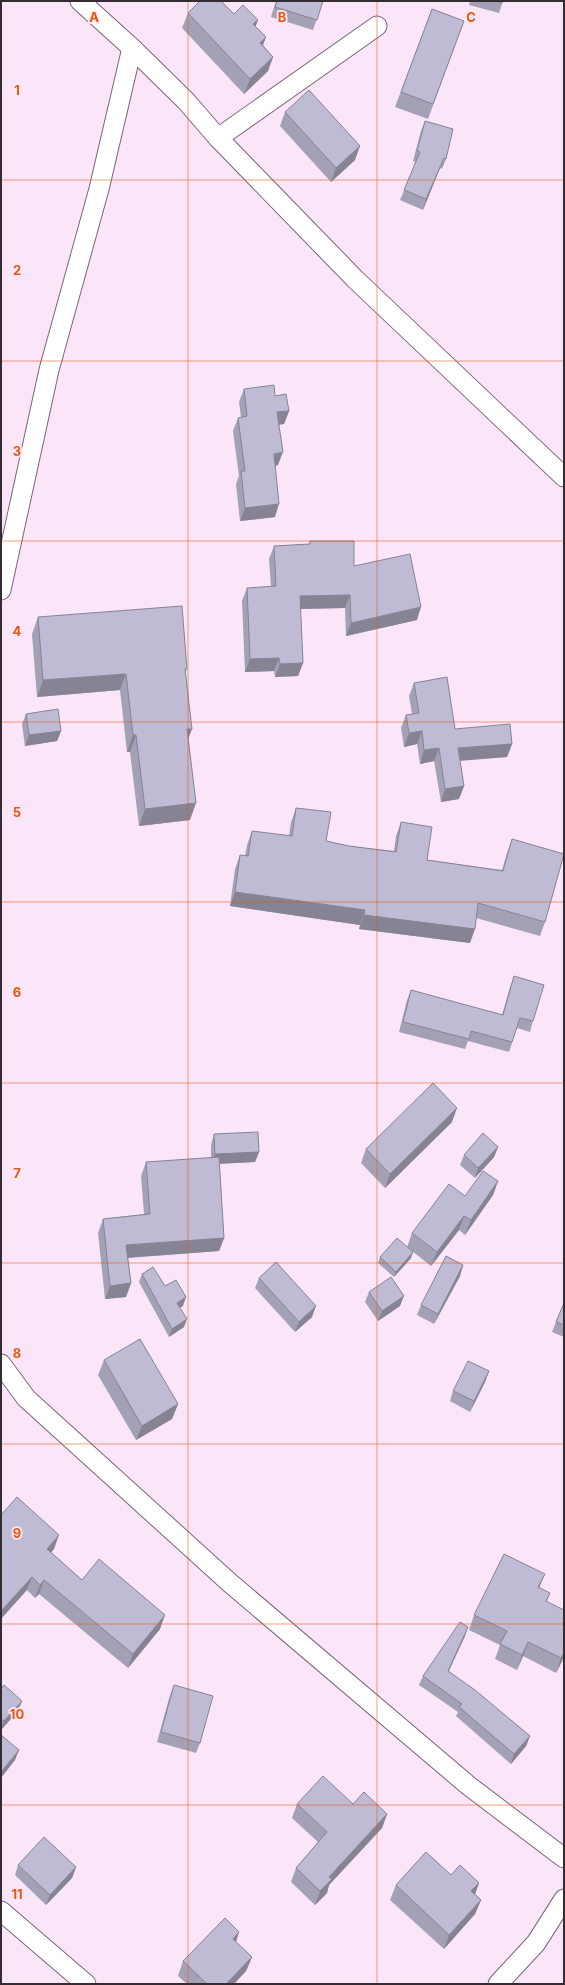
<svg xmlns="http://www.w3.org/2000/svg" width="565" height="1985" viewBox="0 0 565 1985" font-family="Inter,sans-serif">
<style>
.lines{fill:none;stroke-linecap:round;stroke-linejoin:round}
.street-casing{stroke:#796677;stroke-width:21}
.street{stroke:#fff;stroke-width:19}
.wall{fill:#a4a1b6}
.shaded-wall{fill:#868394}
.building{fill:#bfbbd4;stroke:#868394}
.grid{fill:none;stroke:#e8590c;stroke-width:1;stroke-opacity:0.55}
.grid-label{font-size:13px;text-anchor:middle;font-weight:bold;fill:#e8590c;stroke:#fbe5f8;stroke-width:3.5;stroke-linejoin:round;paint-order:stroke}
</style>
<rect width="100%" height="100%" fill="#fbe5f8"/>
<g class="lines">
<defs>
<g id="street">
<path d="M80 1 132 48 186 101 218 138 355 279 564 477"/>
<path d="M218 138 377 26"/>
<path d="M1 590 49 370 99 189 132 48"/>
<path d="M1 1364 26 1398 230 1583 469 1786 564 1858"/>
<path d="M1 1911 86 1984"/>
<path d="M498 1984 536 1943 564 1899"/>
</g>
</defs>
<use href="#street" class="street-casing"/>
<use href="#street" class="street"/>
</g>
<g class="wall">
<path d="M276 1H323L313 30 271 17Z"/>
<path d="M470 1H503L499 13 469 5Z"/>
<path d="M432 9 464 21 428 119 395 107Z"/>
<path d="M188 13 234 14 258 20 255 27 266 37 263 45 273 57 268 71 244 94 182 28Z"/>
<path d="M285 112 355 160 331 182 280 126Z"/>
<path d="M425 121 446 159 442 169 440 168 423 210 400 200 416 162 413 161 421 131Z"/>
<path d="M244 389 275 396 289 411 284 424 279 425 278 465 275 466V517L240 521 236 484 239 476 233 431 238 418 241 417 239 402Z"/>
<path d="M310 541 354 566 417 620 346 636 345 608 300 609 303 663 298 676 275 677 274 671 245 672 242 601 247 588 271 587 269 559 274 546 309 544Z"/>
<path d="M38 617 187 669 185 673 188 738 190 820 139 826 130 752H127L120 690 37 697 32 634Z"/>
<path d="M414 683 455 729 512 744 507 757 460 761 464 786 459 799 441 802 434 761 420 764 417 744 404 747 401 728 406 715 412 714 409 696Z"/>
<path d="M26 714 61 731 57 741 25 746 22 724Z"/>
<path d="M296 808 326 841 349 846 394 851 396 836 401 822 427 860 502 870 507 853 512 839 545 922 540 936 476 918 470 943 359 929 360 925 230 906 235 869 240 855 245 856 247 845 252 831 289 836 291 822Z"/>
<path d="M514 976 533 1021 530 1032 517 1028 509 1052 468 1041 465 1049 399 1032 407 1000 411 990 502 1015 510 987Z"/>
<path d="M452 1122 385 1188 361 1163 366 1149Z"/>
<path d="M214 1134 259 1152 255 1162 219 1164 224 1238 219 1251 128 1258 131 1283 126 1297 105 1299 98 1233 103 1219 144 1214 141 1176 146 1162 211 1158V1145Z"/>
<path d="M498 1147 494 1157 475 1178 460 1165 464 1155Z"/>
<path d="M498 1181 493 1195 465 1235 459 1230 431 1266 407 1247 411 1258 394 1277 378 1263 380 1257 407 1247 412 1233 465 1196Z"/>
<path d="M463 1265 460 1276 434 1324 417 1315 421 1305Z"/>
<path d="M142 1274 165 1286 183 1306 180 1308 184 1327 169 1337 139 1282Z"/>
<path d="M259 1278 312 1317 295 1332 255 1288Z"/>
<path d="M369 1292 400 1306 378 1321 365 1302Z"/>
<path d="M564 1303V1337L552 1332 556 1322Z"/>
<path d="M104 1360 178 1404 172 1419 136 1440 98 1375Z"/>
<path d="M489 1371 485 1382 470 1412 450 1401 453 1391Z"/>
<path d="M1 1515 54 1549 51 1552 82 1580 160 1629 128 1668 39 1594 35 1598 27 1590Z"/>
<path d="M540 1588 550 1593 547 1601 564 1657 556 1673 523 1656 517 1670 495 1659 500 1645 469 1630 474 1615Z"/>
<path d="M465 1636 449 1671 530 1736 526 1746 511 1764 456 1716 458 1712 419 1685 423 1676Z"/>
<path d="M174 1685 200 1743 196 1753 157 1742 170 1695Z"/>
<path d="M1 1689 18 1711 1 1730Z"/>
<path d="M297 1804H353L387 1814 382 1828 329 1885 327 1893 315 1905 291 1882 296 1868 318 1842 292 1818Z"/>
<path d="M18 1865 76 1867 72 1878 46 1905 15 1875Z"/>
<path d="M451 1875 479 1883 475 1894 481 1900 475 1914 444 1949 390 1900 396 1885Z"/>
<path d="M239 1932 236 1942 252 1957 246 1971 234 1984H187L178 1976 183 1961Z"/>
</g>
<g class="shaded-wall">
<path d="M258 20 252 35 253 24Z"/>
<path d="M266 37 260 52V43Z"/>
<path d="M273 57 268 71 244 94 250 79Z"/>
<path d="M360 146 355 160 331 182 336 168Z"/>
<path d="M444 158 440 168 423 210 426 199Z"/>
<path d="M289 411 284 424 273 425 277 412Z"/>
<path d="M283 452 278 465 269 467 274 454Z"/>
<path d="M279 504 275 517 240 521 245 508Z"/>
<path d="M350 595 345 608 295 609 300 596Z"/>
<path d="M421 607 417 620 346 636 351 623Z"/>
<path d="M279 658 274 671 245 672 250 659Z"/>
<path d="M303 663 298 676 275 677 280 664Z"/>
<path d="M126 674 120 690 37 697 43 680Z"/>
<path d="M187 729H192L186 745Z"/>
<path d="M61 731 57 741 25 746 29 735Z"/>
<path d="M422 731 417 744 404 747 409 733Z"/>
<path d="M133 735H136L130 752H127Z"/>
<path d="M512 744 507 757 453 761 458 748Z"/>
<path d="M439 748 434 761 420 764 424 750Z"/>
<path d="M464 786 459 799 441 802 445 789Z"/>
<path d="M196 803 190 820 139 826 145 809Z"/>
<path d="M235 892 365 910 360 925 230 906Z"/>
<path d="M364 915 475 929 470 943 359 929Z"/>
<path d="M457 1108 452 1122 385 1188 390 1174Z"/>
<path d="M498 1147 494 1157 475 1178 478 1168Z"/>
<path d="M259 1152 255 1162 212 1164 215 1154Z"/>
<path d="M498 1181 493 1195 465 1235 471 1220Z"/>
<path d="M464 1216 459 1230 431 1266 437 1252Z"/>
<path d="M224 1238 219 1251 122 1258 126 1245Z"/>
<path d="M413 1252 411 1258 394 1277 396 1272Z"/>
<path d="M463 1265 460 1276 434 1324 438 1314Z"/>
<path d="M131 1283 126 1297 105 1299 110 1286Z"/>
<path d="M404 1296 400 1306 378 1321 382 1311Z"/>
<path d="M186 1297 183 1306 173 1311 177 1303Z"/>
<path d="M316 1306 312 1317 295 1332 299 1322Z"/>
<path d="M187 1319 184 1327 169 1337 172 1329Z"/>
<path d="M489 1371 485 1382 470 1412 474 1401Z"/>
<path d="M178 1404 172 1419 136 1440 142 1426Z"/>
<path d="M59 1535 54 1549 42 1563 47 1549Z"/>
<path d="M545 1574 539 1588 538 1587Z"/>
<path d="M32 1577 27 1590 1 1619V1611Z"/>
<path d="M44 1580 39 1594 35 1598 40 1585Z"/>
<path d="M165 1615 160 1629 128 1668 133 1654Z"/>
<path d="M468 1627 465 1636 444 1680 448 1671Z"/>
<path d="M528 1642 523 1656 517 1670 522 1655Z"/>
<path d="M564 1653V1657L556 1673 561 1658Z"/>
<path d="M22 1701 18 1711 1 1730V1728L4 1721Z"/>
<path d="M530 1736 526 1746 511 1764 514 1754Z"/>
<path d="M19 1750 15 1760 1 1778V1772Z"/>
<path d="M387 1814 382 1828 329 1885 327 1893 315 1905 320 1891 329 1877Z"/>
<path d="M76 1867 72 1878 46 1905 50 1895Z"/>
<path d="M479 1883 474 1897 471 1891Z"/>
<path d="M481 1900 475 1914 444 1949 449 1935Z"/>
<path d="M239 1932 234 1947 233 1939Z"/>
<path d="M252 1957 246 1971 234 1984H226Z"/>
</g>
<g class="building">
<path d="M200 1H221L234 14 243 5 258 20 253 24 266 37 260 43 273 57 250 79 188 13Z"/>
<path d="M277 1H323L317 20 275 7Z"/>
<path d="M495 1H503L502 3Z"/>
<path d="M432 9 464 21 433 104 401 92Z"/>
<path d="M309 90 360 146 336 168 285 112Z"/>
<path d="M425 121 453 129 446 159 444 158 426 199 404 190 420 152 417 151Z"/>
<path d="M274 385 275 396 286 394 289 411 277 412 283 452 274 454 279 504 245 508 241 471H245L238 418 247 416 244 389Z"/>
<path d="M310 541H354V566L410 554 421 607 351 623 350 595 300 596 303 663 280 664 279 658 250 659 247 588 276 586 274 546 310 544Z"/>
<path d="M182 606 187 669H185L192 729H187L196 803 145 809 136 735H133L126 674 43 680 38 617Z"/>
<path d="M447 677 455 729 510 724 512 744 458 748 464 786 445 789 439 748 424 750 422 731 409 733 406 715 419 713 414 683Z"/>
<path d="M58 709 61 731 29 735 26 714Z"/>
<path d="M296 808 331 812 326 841 349 846 396 852 401 822 432 827 427 860 503 871 512 839 564 854 545 922 478 903 475 929 364 915 365 910 235 892 240 855 248 856 252 831 292 836Z"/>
<path d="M514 976 544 985 533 1021 520 1018 512 1042 471 1031 469 1039 403 1022 411 990 503 1015Z"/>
<path d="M433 1083 457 1108 390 1174 366 1149Z"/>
<path d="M258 1132 259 1152 215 1154 214 1134Z"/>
<path d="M483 1133 498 1147 478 1168 464 1155Z"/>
<path d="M219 1157 224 1238 126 1245 131 1283 110 1286 103 1219 150 1214 146 1162Z"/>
<path d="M483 1171 498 1181 471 1220 464 1216 437 1252 412 1233 449 1184 465 1196Z"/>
<path d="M397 1238 413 1252 396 1272 380 1257Z"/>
<path d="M446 1256 463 1265 438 1314 421 1305Z"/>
<path d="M276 1262 316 1306 299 1322 259 1278Z"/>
<path d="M153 1267 165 1286 176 1280 186 1297 177 1303 187 1319 172 1329 142 1274Z"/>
<path d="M391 1277 404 1296 382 1311 369 1292Z"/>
<path d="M564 1303V1325L556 1322Z"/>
<path d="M140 1339 178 1404 142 1426 104 1360Z"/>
<path d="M468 1361 489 1371 474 1401 453 1391Z"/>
<path d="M17 1497 59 1535 47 1549 82 1580 99 1559 165 1615 133 1654 44 1580 40 1585 32 1577 1 1611V1515Z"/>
<path d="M504 1554 545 1574 538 1587 550 1593 546 1601 564 1610V1653L561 1658 528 1642 522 1655 500 1644 507 1631 474 1615Z"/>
<path d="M460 1622 468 1627 448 1671 475 1690 530 1736 514 1754 459 1707 462 1704 423 1676Z"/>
<path d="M4 1685 22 1701 4 1721 1 1719V1689Z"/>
<path d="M174 1685 213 1696 200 1743 161 1732Z"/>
<path d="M1 1735 19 1750 1 1772Z"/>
<path d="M323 1776 353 1804 364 1792 387 1814 329 1877 332 1879 320 1891 296 1868 327 1832 297 1804Z"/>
<path d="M44 1837 76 1867 50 1895 18 1865Z"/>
<path d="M426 1852 451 1875 460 1865 479 1883 471 1891 481 1900 449 1935 396 1885Z"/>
<path d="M225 1918 239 1932 233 1939 252 1957 226 1984H207L183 1961Z"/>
</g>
<path class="grid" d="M188 1V1984M377 1V1984M1 180H564M1 361H564M1 541H564M1 722H564M1 902H564M1 1083H564M1 1263H564M1 1444H564M1 1624H564M1 1805H564"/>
<g class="grid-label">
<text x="94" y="22">A</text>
<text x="282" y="22">B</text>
<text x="471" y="22">C</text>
<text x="17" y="95">1</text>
<text x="17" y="275">2</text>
<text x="17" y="456">3</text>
<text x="17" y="636">4</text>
<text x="17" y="817">5</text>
<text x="17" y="997">6</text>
<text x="17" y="1178">7</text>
<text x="17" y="1358">8</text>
<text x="17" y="1538">9</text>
<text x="17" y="1719">10</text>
<text x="17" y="1899">11</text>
</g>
<rect width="565" height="1985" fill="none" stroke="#342b33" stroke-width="4"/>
</svg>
